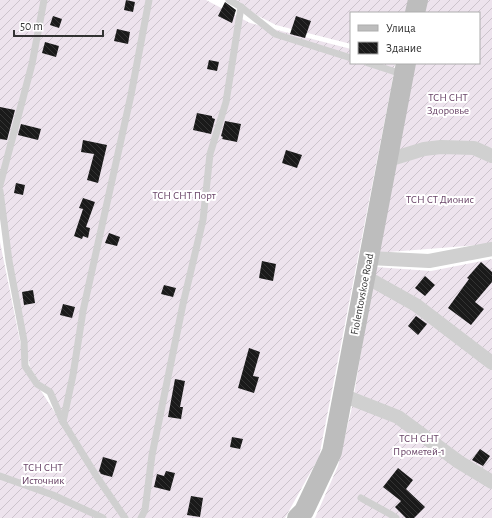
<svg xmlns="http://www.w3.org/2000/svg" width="492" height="518" viewBox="0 0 492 518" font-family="'Alegreya Sans',sans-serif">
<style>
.garden{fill:url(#garden-furrows)}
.building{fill:url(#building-back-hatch)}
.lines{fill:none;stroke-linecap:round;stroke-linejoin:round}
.lane{stroke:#d0d0d0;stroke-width:7}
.street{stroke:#d0d0d0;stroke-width:14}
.secondary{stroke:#bdbdbd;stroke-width:20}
.labels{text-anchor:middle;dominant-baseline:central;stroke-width:4;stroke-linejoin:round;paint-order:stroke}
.park-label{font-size:11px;fill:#6a4568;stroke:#fff}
.street-label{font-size:11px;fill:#333;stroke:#fff}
</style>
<defs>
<pattern id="garden-furrows" width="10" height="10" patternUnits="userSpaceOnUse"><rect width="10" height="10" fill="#ede3ed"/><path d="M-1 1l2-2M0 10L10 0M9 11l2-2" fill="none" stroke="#ccc3cc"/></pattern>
<pattern id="building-back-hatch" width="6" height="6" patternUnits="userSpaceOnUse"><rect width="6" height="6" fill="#1a1a1a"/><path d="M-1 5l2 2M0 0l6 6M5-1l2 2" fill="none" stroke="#333"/></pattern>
</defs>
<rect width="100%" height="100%" fill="#fff"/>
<g class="garden">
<path d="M0 0H206L250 23 351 49V63H395L391 88 319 457 285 518H127L30 367 0 217Z"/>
<path d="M227 0H410L407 13H351V44L276 25Z"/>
<path d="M426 0H492V148L477 145 394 157 413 63H479V13H424Z"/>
<path d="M436 148 492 157V244L376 253 395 162Z"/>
<path d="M0 242 25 366 123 518H0Z"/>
<path d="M492 259V518H315L338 466 352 407 375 267 431 271Z"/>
</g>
<g class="building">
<path d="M126 0 135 2 133 12 124 10Z"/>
<path d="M225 2 236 10 232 23 218 16Z"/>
<path d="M53 16 62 19 59 28 50 25Z"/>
<path d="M296 16 311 21 305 38 290 34Z"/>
<path d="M117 29 130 32 128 44 114 41Z"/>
<path d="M45 42 59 46 56 57 42 53Z"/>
<path d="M209 60 219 62 217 71 207 69Z"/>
<path d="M0 107 15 110 7 140 0 139Z"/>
<path d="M197 113 212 116V118L215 119 211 134 193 130Z"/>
<path d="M225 121 241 124 237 142 222 139 223 137 221 136Z"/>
<path d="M21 124 41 129 38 140 18 135Z"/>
<path d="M83 140 107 145 98 183 87 180 94 154 81 152Z"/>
<path d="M286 150 302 155 297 168 282 163Z"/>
<path d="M16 183 25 185 23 195 14 193Z"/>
<path d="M83 198 95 202 86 227 90 228 88 238 83 236 82 239 74 236 83 209 79 208Z"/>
<path d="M109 233 120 237 117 246 105 243Z"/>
<path d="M262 261 276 264 273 281 259 278Z"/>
<path d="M481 262 492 272V282L475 302 484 309 471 325 448 308 469 279 467 278Z"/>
<path d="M425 276 435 285 425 296 415 288Z"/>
<path d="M164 285 176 288 173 297 161 294Z"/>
<path d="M33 290 35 303 24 305 22 292Z"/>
<path d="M63 304 75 307 72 318 60 315Z"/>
<path d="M416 316 427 324 418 335 408 326Z"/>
<path d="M249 348 260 352 253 376 259 377 254 393 238 388Z"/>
<path d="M175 379 185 381 180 407H183L181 419 168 417Z"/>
<path d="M232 437 243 439 240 449 230 447Z"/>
<path d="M480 449 490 456 483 466 472 460Z"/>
<path d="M103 457 117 461 112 477 101 474 99 471Z"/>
<path d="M398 468 413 480 406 489 425 507 414 518H406L395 507 401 501 383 487Z"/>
<path d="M166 471 175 473 170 491 154 487 157 474 164 476Z"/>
<path d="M191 496 203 498 200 517 187 515Z"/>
</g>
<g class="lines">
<g class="lane">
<path d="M229 0 241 7 275 34 351 58"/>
<path d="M368 63 402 74"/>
<path d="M0 185 32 64 44 0"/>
<path d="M0 191 9 261 24 341 25 366 37 384 50 392 63 422 97 477 125 518"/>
<path d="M63 422 73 375 83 311 131 95 149 0"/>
<path d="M0 476 53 495 103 518"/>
<path d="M361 498 390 514 396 518"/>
<path d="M141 518 145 510 152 455 183 304 203 220 210 154 226 102 241 7"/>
</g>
<g class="street">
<path d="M388 160 424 149 441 147 474 148 492 156"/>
<path d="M369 258 429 261 492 249"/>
<path d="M366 277 416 305 492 363"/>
<path d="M342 395 398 417 459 462 492 482"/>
</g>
<g class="secondary">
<path d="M415 13 418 0"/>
<path d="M297 518 304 511 332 452 406 63"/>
</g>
</g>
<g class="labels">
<g class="park-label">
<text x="448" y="97">ТСН СНТ<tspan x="448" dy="13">Здоровье</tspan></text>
<text x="184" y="195">ТСН СНТ Порт</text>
<text x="440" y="199">ТСН СТ Дионис</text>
<text x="419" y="438">ТСН СНТ<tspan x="419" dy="13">Прометей-1</tspan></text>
<text x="43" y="467">ТСН СНТ<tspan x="43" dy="13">Источник</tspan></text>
</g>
<g class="street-label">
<text transform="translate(362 294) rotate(-79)">Fiolentovskoe Road</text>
</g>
</g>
<rect x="350" y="12" width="130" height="52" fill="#ffffff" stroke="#adadad"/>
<rect x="358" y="25" width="20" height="6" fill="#bdbdbd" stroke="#adadad"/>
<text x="386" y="32" font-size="12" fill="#333333">Улица</text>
<rect x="358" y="42" width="20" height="12" fill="url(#building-back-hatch)" stroke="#adadad"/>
<text x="386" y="52" font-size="12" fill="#333333">Здание</text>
<path d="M14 30v6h89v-6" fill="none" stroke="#333333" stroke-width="2"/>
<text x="20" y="30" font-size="12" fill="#333333" stroke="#ffffff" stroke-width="3" paint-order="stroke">50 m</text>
</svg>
